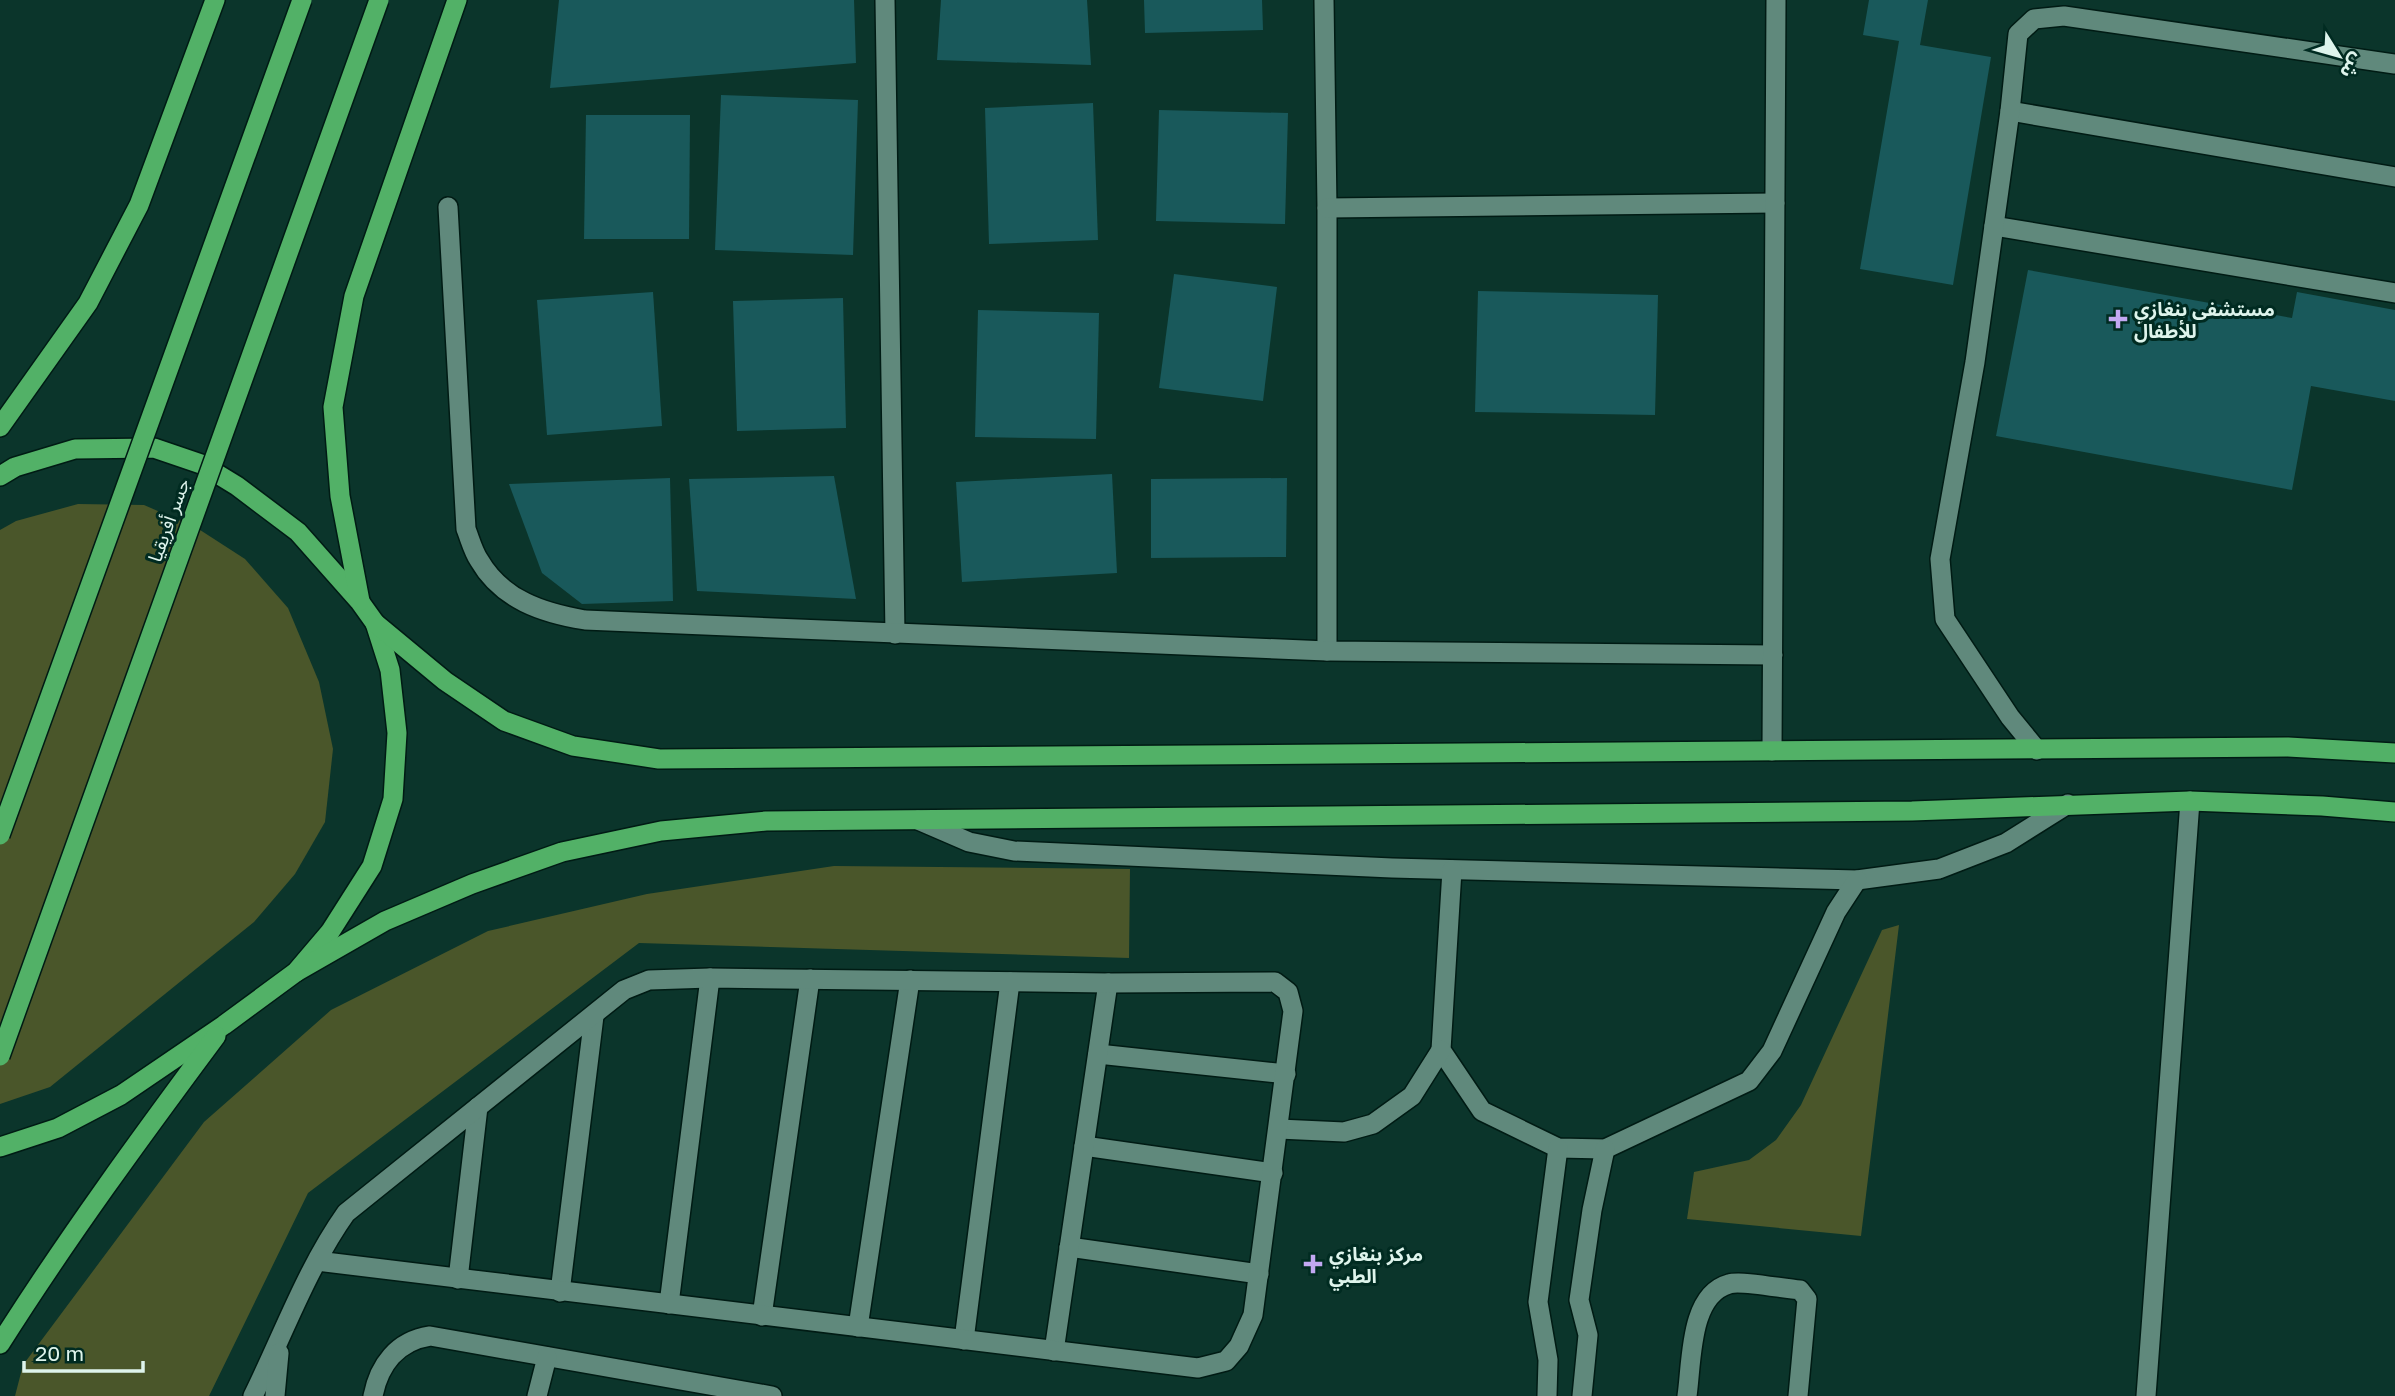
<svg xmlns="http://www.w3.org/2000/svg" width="2395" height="1396" viewBox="0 0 2395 1396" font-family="'Golos Text','Noto Sans Arabic',sans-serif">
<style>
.green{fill:#4a562a}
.building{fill:#19595b}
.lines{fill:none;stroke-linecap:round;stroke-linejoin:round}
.service-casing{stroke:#001b14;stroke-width:22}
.minor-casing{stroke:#001b14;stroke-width:22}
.trunk-casing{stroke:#001b14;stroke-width:22}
.service{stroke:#60897c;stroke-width:19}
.minor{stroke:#60897c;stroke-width:19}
.trunk{stroke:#52b167;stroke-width:19}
.trunk-bridge-casing{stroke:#001b14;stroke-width:22;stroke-linecap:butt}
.trunk-bridge{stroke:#52b167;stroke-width:19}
.poi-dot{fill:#c2a8f2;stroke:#002b21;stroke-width:2.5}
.labels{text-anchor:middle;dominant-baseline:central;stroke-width:6;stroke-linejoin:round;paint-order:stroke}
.poi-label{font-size:19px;font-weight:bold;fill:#def4ec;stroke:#002b21;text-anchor:start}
.street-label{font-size:19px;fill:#def4ec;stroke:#002b21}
</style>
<rect width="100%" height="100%" fill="#0b352b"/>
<g class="green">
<path d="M78 504 144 505 197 528 245 559 288 608 319 682 333 749 325 822 295 874 254 922 50 1087 0 1104V530L16 521Z"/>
<path d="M834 866 1130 869 1129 958 639 943 308 1193 209 1396H15L23 1365 204 1122 331 1010 488 931 647 894Z"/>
<path d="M1899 925 1861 1236 1687 1219 1694 1172 1749 1160 1776 1140 1801 1105 1882 930Z"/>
</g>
<g class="building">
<path d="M559 0H854L856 63 550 88Z"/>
<path d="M941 0H1087L1091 65 937 60Z"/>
<path d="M1144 0H1262L1263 30 1145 33Z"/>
<path d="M1869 0H1928L1920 45 1991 57 1953 285 1860 269 1899 41 1863 35Z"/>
<path d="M721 95 858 100 853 255 715 250Z"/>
<path d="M1093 103 1098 240 989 244 985 108Z"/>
<path d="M1159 110 1288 113 1285 224 1156 221Z"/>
<path d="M586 115H690L689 239H584Z"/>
<path d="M2028 270 2292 318 2297 292 2395 310V401L2311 386 2292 490 1996 436Z"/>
<path d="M1174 274 1277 287 1263 401 1159 388Z"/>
<path d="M1478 291 1658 295 1655 415 1475 412Z"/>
<path d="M653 292 662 426 547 435 537 300Z"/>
<path d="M843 298 846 428 737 431 733 301Z"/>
<path d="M978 310 1099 313 1096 439 975 437Z"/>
<path d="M1112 474 1117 573 962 582 956 482Z"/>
<path d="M834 476 856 599 697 591 689 479Z"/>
<path d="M670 478 673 601 582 604 542 573 509 484Z"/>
<path d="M1287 478 1286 557 1151 558V479Z"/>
</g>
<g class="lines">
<defs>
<g id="service">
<path d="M2010 111 2395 177"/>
<path d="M1994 226 2395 293"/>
<path d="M2037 750 2010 717 1945 619 1940 559 1975 362 2010 111 2018 34 2034 19 2064 16 2395 64"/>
<path d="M918 820 969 842 1014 851 1392 868 1857 880 1939 869 2006 843 2068 804"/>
<path d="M1452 870 1441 1050 1482 1111 1558 1148 1605 1149 1749 1081 1772 1051 1836 912 1857 880"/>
<path d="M1098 1054 1286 1074"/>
<path d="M1279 1129 1344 1132 1373 1124 1412 1096 1441 1050"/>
<path d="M1084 1146 1273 1173"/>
<path d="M1069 1247 1259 1274"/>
<path d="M458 1279 478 1107"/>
<path d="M560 1292 594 1016"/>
<path d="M669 1304 710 978"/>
<path d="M762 1316 810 979"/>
<path d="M858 1327 910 980"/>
<path d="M964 1340 1010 982"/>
<path d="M1054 1351 1108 983"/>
<path d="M253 1396C283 1335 307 1268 346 1213L624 990 649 980 710 978 1108 983 1275 982 1288 992 1293 1011 1253 1315 1239 1346 1226 1361 1198 1368 317 1261"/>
<path d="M275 1396 279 1353"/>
<path d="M373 1396C379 1365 397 1341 430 1336L772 1396"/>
<path d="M537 1396 547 1357"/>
<path d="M1547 1396 1548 1360 1538 1302 1558 1148"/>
<path d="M1582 1396 1588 1335 1579 1300 1592 1210 1605 1149"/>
<path d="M1687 1396C1692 1362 1689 1295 1729 1284 1741 1280 1784 1289 1800 1290L1807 1299 1798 1396"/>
<path d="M2146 1396 2190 801"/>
</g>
<g id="minor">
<path d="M885 0 895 634"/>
<path d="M1324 0 1327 208V651"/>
<path d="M448 207 466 529C470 539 473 551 479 560 502 600 543 613 585 620L1327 651 1773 655"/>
<path d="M1327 208 1775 203"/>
<path d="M1772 751 1776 0"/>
</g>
<g id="trunk">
<path d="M0 427 88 303 139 205 215 0"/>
<path d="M0 476 15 467 75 449 154 448 201 464 237 486 298 532 360 602 375 623 390 670 397 733 393 799 372 866 330 932 296 972 224 1025 121 1095 58 1128 0 1147"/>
<path d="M360 601 340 496 333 407 354 296 457 0"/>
<path d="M375 623 445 681 504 721 573 746 659 759 2288 747 2395 753"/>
<path d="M296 972 385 921 472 884 562 852 661 831 766 821 1912 811 2190 801 2322 806 2395 812"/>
<path d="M0 1344C67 1238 141 1137 216 1036"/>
</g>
</defs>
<use href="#service" class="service-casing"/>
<use href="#minor" class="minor-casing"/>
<use href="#trunk" class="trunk-casing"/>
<use href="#service" class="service"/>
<use href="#minor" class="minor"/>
<use href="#trunk" class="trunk"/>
<defs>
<g id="trunk-bridge">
<path d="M0 835 302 0"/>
<path d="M0 1056 379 0"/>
</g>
</defs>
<use href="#trunk-bridge" class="trunk-bridge-casing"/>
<use href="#trunk-bridge" class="trunk-bridge"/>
</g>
<g class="poi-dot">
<path d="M2114.5 308.5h7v7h7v7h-7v7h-7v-7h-7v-7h7z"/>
<path d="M1309.5 1253.5h7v7h7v7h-7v7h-7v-7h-7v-7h7z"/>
</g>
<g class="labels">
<g class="poi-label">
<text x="2134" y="308">مستشفى بنغازي<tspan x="2134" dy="22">للأطفال</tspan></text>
<text x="1329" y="1253">مركز بنغازي<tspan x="1329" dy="22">الطبي</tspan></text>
</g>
<g class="street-label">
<text transform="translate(168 520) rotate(-70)">جسر أفريقيا</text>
</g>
</g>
<g transform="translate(2339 56) rotate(127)" stroke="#002b21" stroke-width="5" paint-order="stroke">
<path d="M0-5L12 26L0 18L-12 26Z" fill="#def4ec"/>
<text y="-10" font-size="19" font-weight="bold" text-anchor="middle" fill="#def4ec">ش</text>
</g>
<path d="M24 1361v10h119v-10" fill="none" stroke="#def4ec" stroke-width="3.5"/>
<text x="35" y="1361" font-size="21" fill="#def4ec" stroke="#002b21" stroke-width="5" paint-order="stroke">20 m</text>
</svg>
